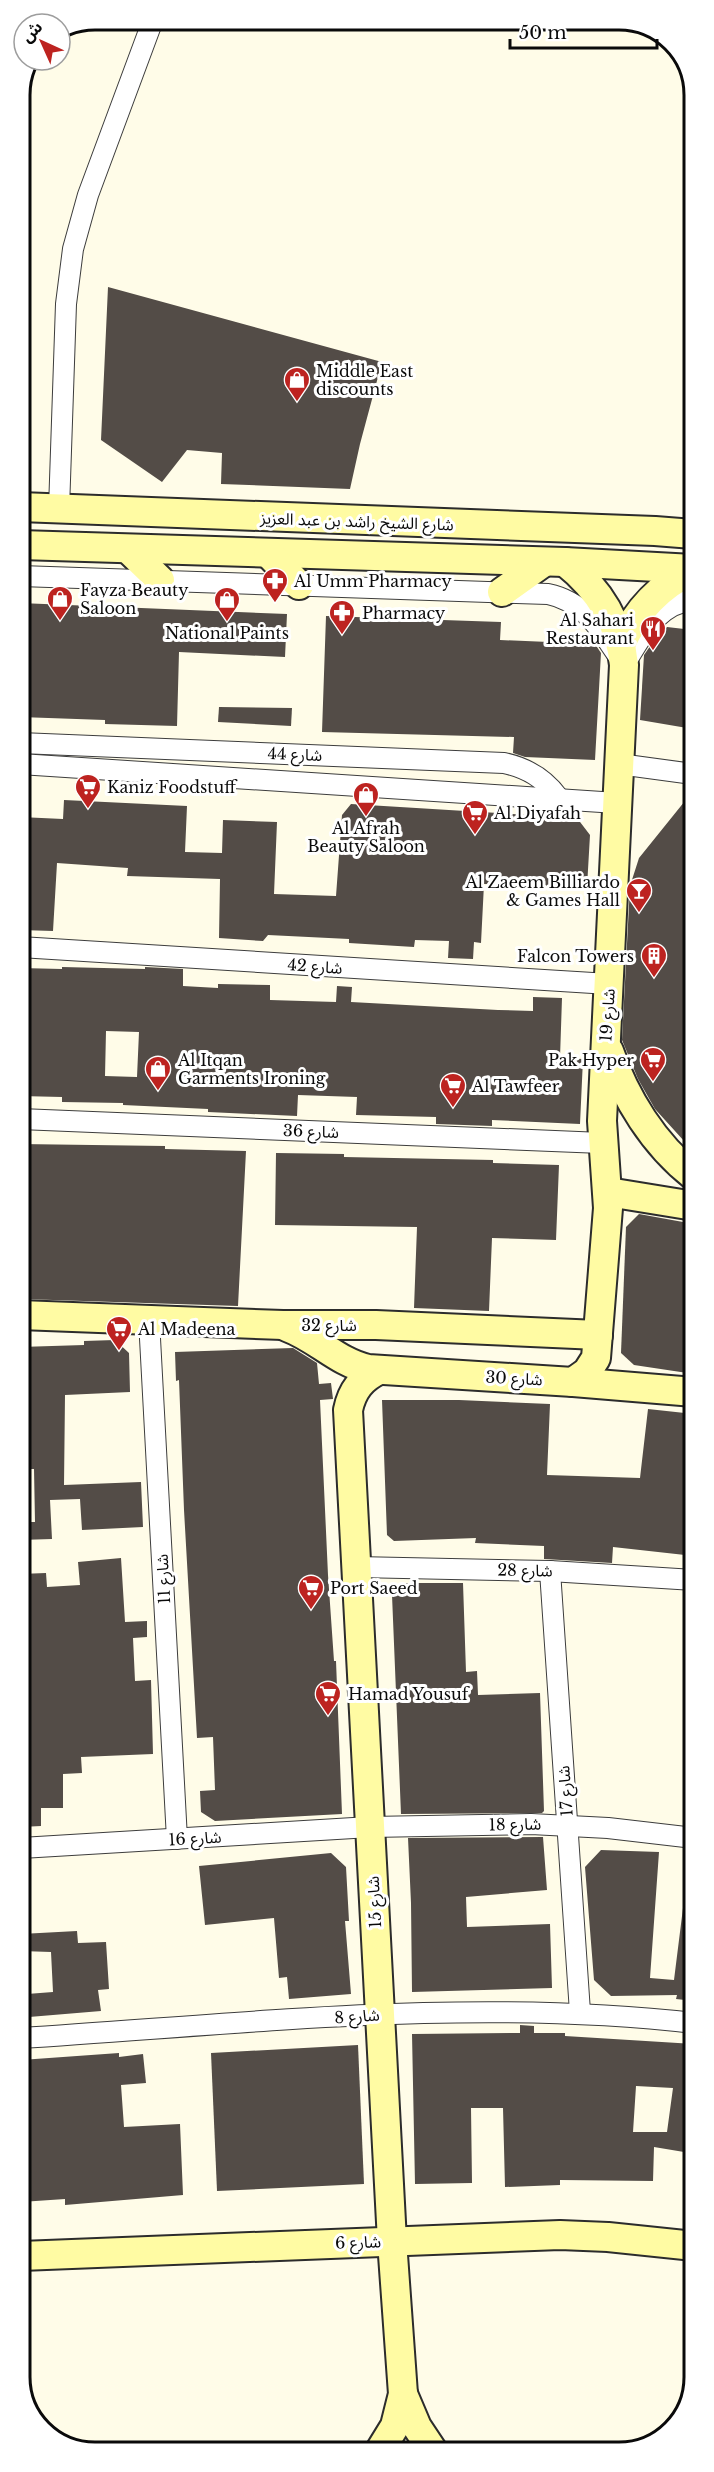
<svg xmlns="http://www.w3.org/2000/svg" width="714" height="2472" viewBox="0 0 714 2472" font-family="'Libre Baskerville','Noto Sans Arabic',serif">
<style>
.building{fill:#534c47;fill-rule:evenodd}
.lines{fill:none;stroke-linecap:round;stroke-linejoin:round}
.street-casing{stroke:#3d3d3d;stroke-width:22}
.secondary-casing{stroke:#2c2c2c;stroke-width:32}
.street{stroke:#fff;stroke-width:20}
.secondary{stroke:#fffba3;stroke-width:28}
.labels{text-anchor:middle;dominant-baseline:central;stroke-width:6;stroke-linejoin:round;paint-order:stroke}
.poi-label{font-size:16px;fill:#0a0a0a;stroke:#fff;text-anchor:start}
.street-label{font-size:16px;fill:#0a0a0a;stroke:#fff}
.rim{fill:none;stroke:#0a0a0a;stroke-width:3}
</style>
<rect width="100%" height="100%" fill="#fffce8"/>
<g class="building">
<path d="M108 287 382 362 360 444 350 489 221 484 222 453 187 450 162 482 101 440Z"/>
<path d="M20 603 287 614 285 657 179 652 177 726 105 724V720L20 717Z"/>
<path d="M326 616 501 622 500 640 595 644 601 653 595 760 525 757 513 753 514 737 322 732Z"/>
<path d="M667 627 693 630V729L640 720 644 655 653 642Z"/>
<path d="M219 707 292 708 291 726 218 722Z"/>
<path d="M693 791V835L694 1152 655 1109 638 1079 622 1040 630 886 639 858Z"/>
<path d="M64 800 187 806 185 852 222 853 223 820 277 822 274 894 336 896 342 815 351 804 577 818 590 835 587 887 484 884 481 943 474 942 473 959 448 958 449 941 415 940 414 947 349 943V939L268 935 263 941 219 938 220 879 127 876 128 868 57 863 53 931 20 930V817L63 819Z"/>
<path d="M62 967 145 969V967L183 969V986L218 988V984L270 985V1000L336 1002 337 986 352 987 351 1002 498 1010 533 1011V997L562 998 560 1058 583 1059 580 1124 492 1120V1126L436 1124V1117L356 1115 357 1097 298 1095 297 1116 208 1112V1109L123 1105V1103L62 1102V1097L20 1096V968L62 969ZM106 1031 139 1032 137 1077 105 1076Z"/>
<path d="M20 1144 165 1146V1149L246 1151 238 1306 22 1299 24 1214H20Z"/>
<path d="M276 1153 344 1154V1157L493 1160V1163L559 1165 556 1240 492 1238 489 1311 414 1308 417 1227 275 1225Z"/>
<path d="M639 1214 694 1224V1374L634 1365 621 1353 626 1227Z"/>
<path d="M115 1340 129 1353 130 1392 65 1395 64 1485 141 1482 143 1527 82 1530 80 1499 50 1500 52 1539 20 1540V1522H35L34 1469H20V1347L84 1345V1341Z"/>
<path d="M293 1348 317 1363 319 1384 331 1383 333 1399 320 1400 328 1575 334 1661H336L342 1814 215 1821 201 1812 200 1791 215 1790 213 1737 197 1738 184 1510 179 1380 176 1381 175 1352Z"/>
<path d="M382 1400H459L550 1404 547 1475 640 1478 648 1409 694 1414V1556L613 1547 612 1563 544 1559V1546L475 1543 476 1538 394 1541 387 1535Z"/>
<path d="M121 1558 125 1622 147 1621V1637L133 1638 135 1681 151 1680 153 1754 81 1757 82 1773 63 1774V1808H41V1826L21 1827V1739L28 1738 26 1664 21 1665 20 1574 46 1573 47 1587 80 1585 78 1562Z"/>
<path d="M403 1583H463L466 1672 477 1671 478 1695 540 1693 544 1811 542 1813 401 1814 392 1595Z"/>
<path d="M543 1837 547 1890 466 1897 467 1927 550 1924 552 1988 412 1992 411 1903 408 1838Z"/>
<path d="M601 1850 659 1852 650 1978 674 1980 684 1900H694V2001L676 1999 677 1995 611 1996 594 1980 585 1867Z"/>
<path d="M331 1853 346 1867 349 1921H345L351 1994 289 1999 287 1977 279 1978 274 1918 205 1925 199 1866Z"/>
<path d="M77 1931 78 1943 106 1942 109 1989 98 1990 101 2011 29 2017 27 1994 53 1992 51 1952 21 1951V1934Z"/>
<path d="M520 2025 534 2026V2033H565V2036L694 2044V2144H691L690 2153 654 2147 653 2181 560 2180V2185L505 2187 503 2108H471L472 2183 415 2184 412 2034 520 2033ZM636 2086 673 2088 667 2132H633Z"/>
<path d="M358 2045 364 2184 217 2191 211 2053Z"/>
<path d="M119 2053V2057L143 2054 146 2083 121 2085 124 2127 180 2124 183 2195 65 2205V2199L21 2202V2060Z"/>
</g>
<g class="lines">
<defs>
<g id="street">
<path d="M59 509 66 304 73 249 88 195 153 20"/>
<path d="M20 576 548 594C587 602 603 634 624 665 642 637 656 604 693 600"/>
<path d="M20 743 504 763C527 768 544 778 558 797"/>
<path d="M20 764 617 803"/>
<path d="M619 764 693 774"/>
<path d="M20 947 609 984"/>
<path d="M20 1119 602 1143"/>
<path d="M149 1320 177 1839"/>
<path d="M356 1567 550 1571 694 1580"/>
<path d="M550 1571 580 2012"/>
<path d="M21 1848 370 1827 531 1824 608 1828 694 1838"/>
<path d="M21 2038C245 2024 470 1997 694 2023"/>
</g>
<g id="secondary">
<path d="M20 507 655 531 693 534"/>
<path d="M20 545 565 562 693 569"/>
<path d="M128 549 160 580"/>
<path d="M268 553 299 585"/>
<path d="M565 562C599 589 620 622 624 665L602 1121 608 1208 596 1358 587 1372 573 1382"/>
<path d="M502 592 544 562"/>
<path d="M621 644C637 610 659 586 693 570"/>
<path d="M609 1051C625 1098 654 1145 694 1176"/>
<path d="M608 1192 694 1206"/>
<path d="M20 1315 283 1325H376L598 1335"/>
<path d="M287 1327C317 1338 337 1362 368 1369L573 1382 694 1392"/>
<path d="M21 2256 560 2235 608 2237 694 2246"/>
<path d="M403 2394 417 2427 433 2451"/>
<path d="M379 2452 395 2426 403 2394 392 2241 348 1410C352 1390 362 1378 379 1370"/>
</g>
</defs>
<use href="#street" class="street-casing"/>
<use href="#secondary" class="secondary-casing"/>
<use href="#street" class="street"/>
<use href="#secondary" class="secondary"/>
</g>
<defs>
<symbol id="shop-pin" viewBox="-11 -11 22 30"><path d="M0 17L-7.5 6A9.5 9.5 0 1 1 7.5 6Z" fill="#bd2320" stroke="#fff"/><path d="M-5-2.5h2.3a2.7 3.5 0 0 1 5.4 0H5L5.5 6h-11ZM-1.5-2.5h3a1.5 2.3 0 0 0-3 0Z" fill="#fff"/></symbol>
<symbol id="pharmacy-pin" viewBox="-11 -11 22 30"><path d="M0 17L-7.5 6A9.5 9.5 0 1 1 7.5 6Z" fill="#bd2320" stroke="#fff"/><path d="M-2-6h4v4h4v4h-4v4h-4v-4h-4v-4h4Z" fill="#fff"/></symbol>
<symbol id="restaurant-pin" viewBox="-11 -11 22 30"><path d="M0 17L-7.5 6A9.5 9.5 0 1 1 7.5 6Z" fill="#bd2320" stroke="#fff"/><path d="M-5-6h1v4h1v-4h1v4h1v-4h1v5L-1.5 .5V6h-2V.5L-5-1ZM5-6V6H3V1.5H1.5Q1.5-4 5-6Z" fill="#fff"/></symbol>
<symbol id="supermarket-pin" viewBox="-11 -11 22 30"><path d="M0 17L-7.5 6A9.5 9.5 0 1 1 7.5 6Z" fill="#bd2320" stroke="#fff"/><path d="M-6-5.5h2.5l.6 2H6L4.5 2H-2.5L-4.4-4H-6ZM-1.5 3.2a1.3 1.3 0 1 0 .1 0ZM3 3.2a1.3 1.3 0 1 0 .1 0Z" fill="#fff"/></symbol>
<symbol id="bar-pin" viewBox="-11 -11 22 30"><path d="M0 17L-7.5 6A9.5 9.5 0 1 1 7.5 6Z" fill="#bd2320" stroke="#fff"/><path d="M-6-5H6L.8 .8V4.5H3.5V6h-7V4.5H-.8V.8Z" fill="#fff"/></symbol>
<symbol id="building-pin" viewBox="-11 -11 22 30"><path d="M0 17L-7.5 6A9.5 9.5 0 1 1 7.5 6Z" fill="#bd2320" stroke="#fff"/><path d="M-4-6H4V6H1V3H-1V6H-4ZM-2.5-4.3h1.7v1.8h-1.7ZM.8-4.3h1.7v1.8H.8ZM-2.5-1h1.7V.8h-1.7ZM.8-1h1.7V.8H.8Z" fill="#fff"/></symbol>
</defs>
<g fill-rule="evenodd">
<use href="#shop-pin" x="282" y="365" width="30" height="40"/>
<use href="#pharmacy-pin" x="260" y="566" width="30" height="40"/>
<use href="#shop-pin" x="45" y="584" width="30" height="40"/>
<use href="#shop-pin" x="212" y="585" width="30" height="40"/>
<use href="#pharmacy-pin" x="327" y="598" width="30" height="40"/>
<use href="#restaurant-pin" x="638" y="614" width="30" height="40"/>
<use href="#supermarket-pin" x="73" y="772" width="30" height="40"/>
<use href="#shop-pin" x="351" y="780" width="30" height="40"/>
<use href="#supermarket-pin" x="460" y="798" width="30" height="40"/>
<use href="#bar-pin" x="624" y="876" width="30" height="40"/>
<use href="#building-pin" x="639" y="941" width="30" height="40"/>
<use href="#supermarket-pin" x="638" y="1045" width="30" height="40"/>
<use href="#shop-pin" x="143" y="1054" width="30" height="40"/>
<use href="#supermarket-pin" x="438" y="1071" width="30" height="40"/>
<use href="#supermarket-pin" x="104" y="1314" width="30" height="40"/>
<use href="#supermarket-pin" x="296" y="1573" width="30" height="40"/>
<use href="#supermarket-pin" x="313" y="1679" width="30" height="40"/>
</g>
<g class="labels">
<g class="poi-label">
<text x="316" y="371">Middle East<tspan x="316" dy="18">discounts</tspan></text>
<text x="294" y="581">Al Umm Pharmacy</text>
<text x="80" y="590">Fayza Beauty<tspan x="80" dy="18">Saloon</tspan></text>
<text x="362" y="613">Pharmacy</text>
<text x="634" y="620" text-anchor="end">Al Sahari<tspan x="634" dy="18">Restaurant</tspan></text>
<text x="227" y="633" text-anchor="middle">National Paints</text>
<text x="107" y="787">Kaniz Foodstuff</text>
<text x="494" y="813">Al Diyafah</text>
<text x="366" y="828" text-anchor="middle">Al Afrah<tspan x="366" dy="18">Beauty Saloon</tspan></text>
<text x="620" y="882" text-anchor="end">Al Zaeem Billiardo<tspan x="620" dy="18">&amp; Games Hall</tspan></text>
<text x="634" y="956" text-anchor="end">Falcon Towers</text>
<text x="178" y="1060">Al Itqan<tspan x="178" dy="18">Garments Ironing</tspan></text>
<text x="634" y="1060" text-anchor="end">Pak Hyper</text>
<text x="472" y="1086">Al Tawfeer</text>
<text x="138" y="1329">Al Madeena</text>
<text x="330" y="1588">Port Saeed</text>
<text x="348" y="1694">Hamad Yousuf</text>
</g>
<g class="street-label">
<text transform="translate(357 521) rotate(2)">شارع الشيخ راشد بن عبد العزيز</text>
<text transform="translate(295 754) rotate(2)">شارع 44</text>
<text transform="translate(315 966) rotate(4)">شارع 42</text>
<text transform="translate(607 1015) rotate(-86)">شارع 19</text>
<text transform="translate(311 1131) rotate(2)">شارع 36</text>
<text x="329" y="1325">شارع 32</text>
<text transform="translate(514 1378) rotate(3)">شارع 30</text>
<text transform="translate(525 1570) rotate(1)">شارع 28</text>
<text transform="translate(163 1579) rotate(-93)">شارع 11</text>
<text transform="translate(565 1791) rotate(-94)">شارع 17</text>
<text transform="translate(515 1824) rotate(-1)">شارع 18</text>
<text transform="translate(195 1838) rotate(-3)">شارع 16</text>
<text transform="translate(374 1902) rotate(-93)">شارع 15</text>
<text transform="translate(357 2016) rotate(-4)">شارع 8</text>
<text transform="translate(358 2242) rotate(-2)">شارع 6</text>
</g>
</g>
<path d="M0 0H714V2472H0ZM95 30H619A65 65 0 0 1 684 95V2377A65 65 0 0 1 619 2442H95A65 65 0 0 1 30 2377V95A65 65 0 0 1 95 30Z" fill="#fff" fill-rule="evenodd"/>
<path class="rim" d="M95 30H619A65 65 0 0 1 684 95V2377A65 65 0 0 1 619 2442H95A65 65 0 0 1 30 2377V95A65 65 0 0 1 95 30Z"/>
<g transform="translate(42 42) rotate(315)"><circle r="28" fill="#ffffff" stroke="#9d9d9d" stroke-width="1.5"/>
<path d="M0-4.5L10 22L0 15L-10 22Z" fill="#bd2320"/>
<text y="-9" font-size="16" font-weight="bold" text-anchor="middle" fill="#0a0a0a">ش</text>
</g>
<path d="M510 39v9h147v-9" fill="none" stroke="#0a0a0a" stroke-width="3"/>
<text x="519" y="39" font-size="18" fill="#0a0a0a" stroke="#ffffff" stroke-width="4.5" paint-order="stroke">50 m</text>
</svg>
